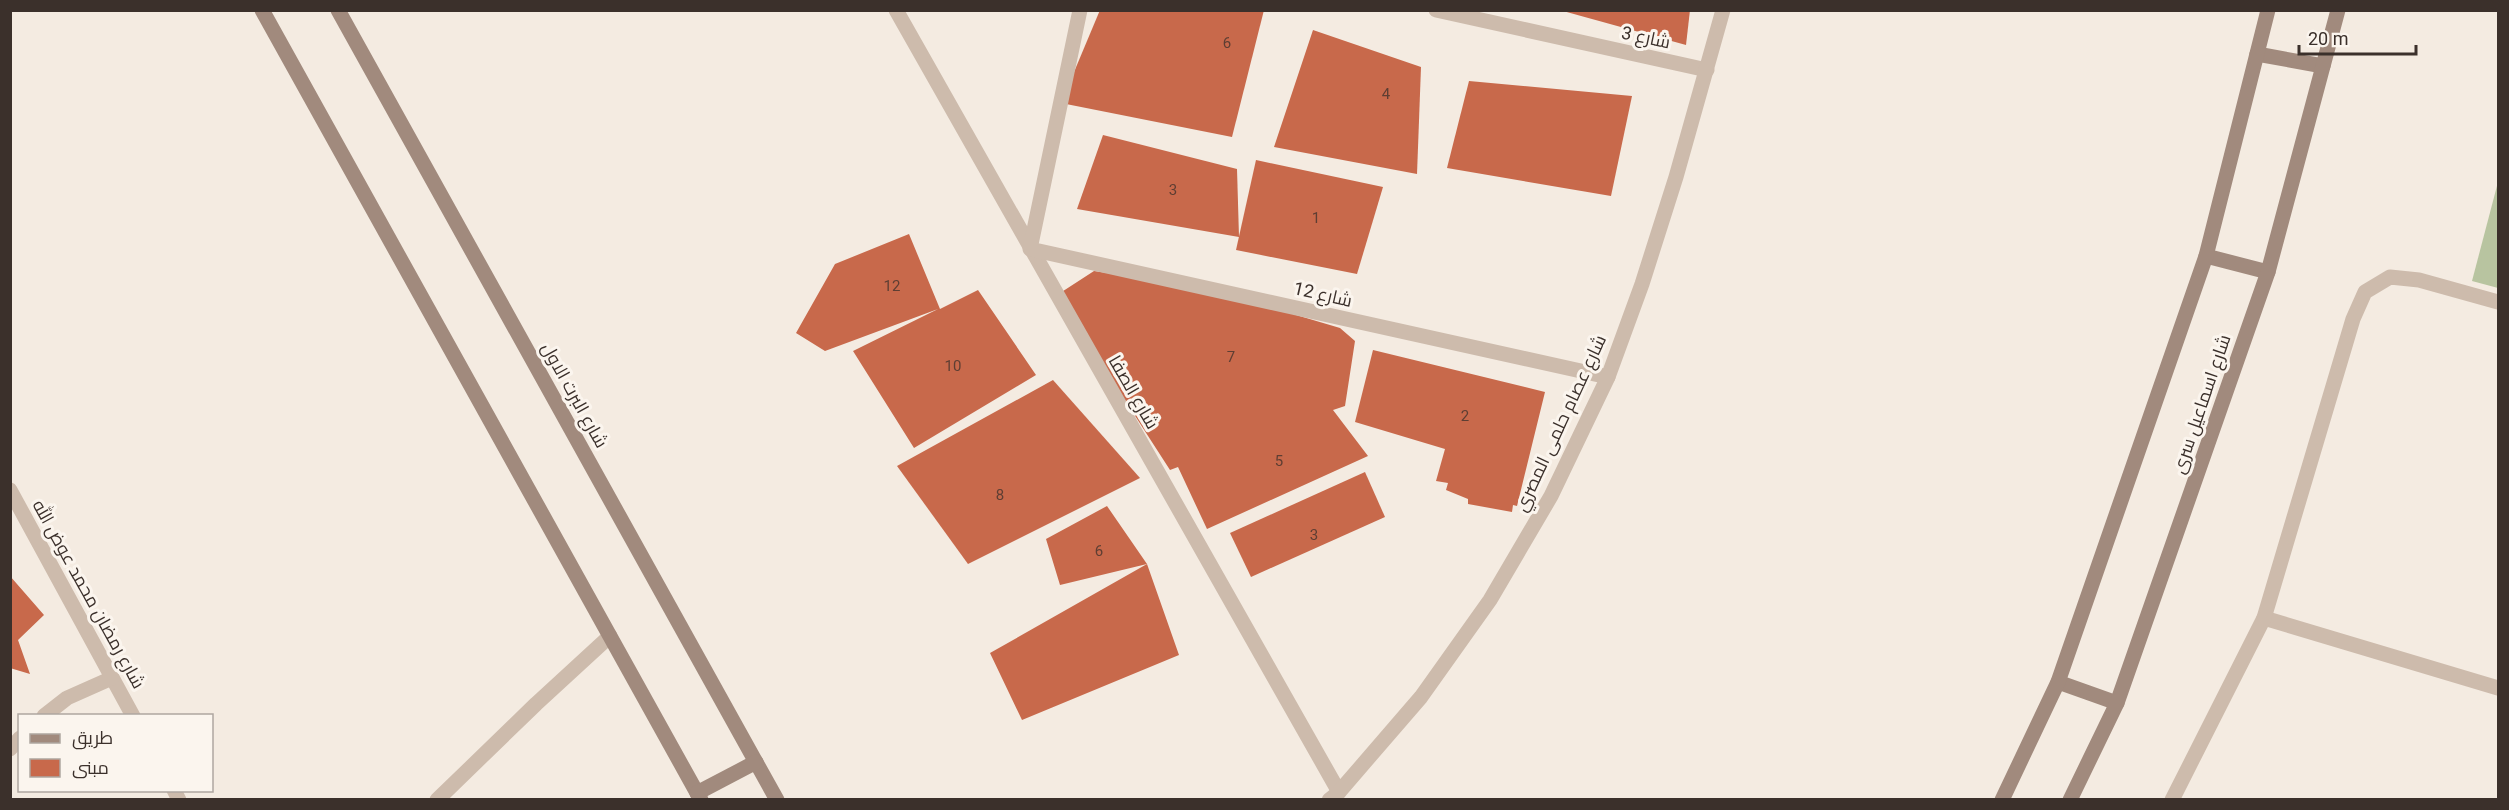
<svg xmlns="http://www.w3.org/2000/svg" width="2509" height="810" viewBox="0 0 2509 810" font-family="Roboto,Cairo,sans-serif">
<style>
.green{fill:#b8c4a0}
.building{fill:#c8694b}
.lines{fill:none;stroke-linecap:round;stroke-linejoin:round}
.street{stroke:#cdbbac;stroke-width:15}
.secondary{stroke:#a18a7d;stroke-width:15}
.labels{text-anchor:middle;dominant-baseline:central;stroke-width:6;stroke-linejoin:round;paint-order:stroke}
.number-label{font-size:15px;fill:#5e3e33}
.street-label{font-size:18px;fill:#3b302b;stroke:#fbf5ee}
</style>
<rect width="100%" height="100%" fill="#f4ebe1"/>
<path class="green" d="M2498 182V288L2472 281Z"/>
<g class="building">
<path d="M1100 10H1264L1232 137 1061 103Z"/>
<path d="M1563 10H1690L1686 45 1563 11Z"/>
<path d="M1313 30 1421 67 1417 174 1274 147Z"/>
<path d="M1469 81 1632 96 1611 196 1447 168Z"/>
<path d="M1103 135 1237 169 1239 237 1077 209Z"/>
<path d="M1256 160 1383 187 1357 274 1236 250Z"/>
<path d="M909 234 940 309 978 290 1036 375 914 448 853 351 938 309 825 351 796 333 835 264Z"/>
<path d="M1094 271 1201 287 1340 328 1355 341 1345 406 1333 410 1368 456 1207 529 1178 467 1170 470 1057 295Z"/>
<path d="M1373 350 1545 392 1517 506 1513 505 1512 512 1468 504V499L1446 490 1448 483 1436 481 1445 449 1355 422Z"/>
<path d="M1053 380 1140 478 968 564 897 466Z"/>
<path d="M1365 472 1385 517 1251 577 1230 533Z"/>
<path d="M1107 506 1147 564 1179 655 1022 720 990 653 1147 564 1060 585 1046 539Z"/>
<path d="M10 576 44 615 18 640 30 674 10 668Z"/>
</g>
<g class="lines">
<g class="street">
<path d="M896 10 1339 792"/>
<path d="M1080 10 1030 249 1608 377"/>
<path d="M1436 10 1707 70"/>
<path d="M10 490 133 716"/>
<path d="M2264 618 2498 688"/>
<path d="M44 716 67 698 112 678"/>
<path d="M10 749 20 738"/>
<path d="M174 790 179 800"/>
<path d="M437 800 536 704 610 636"/>
<path d="M1329 800 1339 792 1421 697 1490 600 1551 496 1608 377 1642 284 1676 177 1723 10"/>
<path d="M2172 800 2264 618 2353 319 2365 292 2390 277 2419 280 2498 302"/>
</g>
<g class="secondary">
<path d="M262 10 701 800"/>
<path d="M338 10 777 800"/>
<path d="M2257 54 2323 66"/>
<path d="M2206 256 2268 272"/>
<path d="M2058 682 2117 703"/>
<path d="M697 793 756 762"/>
<path d="M2002 800 2058 682 2206 256 2268 10"/>
<path d="M2070 800 2117 703 2268 272 2338 10"/>
</g>
</g>
<g class="labels">
<g class="number-label">
<text x="1227" y="43">6</text>
<text x="1386" y="94">4</text>
<text x="1173" y="190">3</text>
<text x="1316" y="218">1</text>
<text x="892" y="286">12</text>
<text x="1231" y="357">7</text>
<text x="953" y="366">10</text>
<text x="1465" y="416">2</text>
<text x="1279" y="461">5</text>
<text x="1000" y="495">8</text>
<text x="1314" y="535">3</text>
<text x="1099" y="551">6</text>
</g>
<g class="street-label">
<text transform="translate(1646 37) rotate(12)">شارع 3</text>
<text transform="translate(1323 294) rotate(13)">شارع 12</text>
<text transform="translate(1134 392) rotate(60)">شارع الصفا</text>
<text transform="translate(575 395) rotate(61)">شارع البرت الاول</text>
<text transform="translate(2201 404) rotate(-71)">شارع اسماعيل سرى</text>
<text transform="translate(1560 423) rotate(-65)">شارع عصام حلمى المصري</text>
<text transform="translate(89 594) rotate(61)">شارع رمضان محمد عوض الله</text>
</g>
</g>
<rect width="2509" height="810" fill="none" stroke="#3b302b" stroke-width="24"/>
<rect x="18" y="714" width="195" height="78" fill="#fbf5ee" stroke="#aea6a0" stroke-width="1.5"/>
<rect x="30" y="734" width="30" height="9" fill="#a18a7d" stroke="#aea6a0" stroke-width="1.5"/>
<text x="72" y="744" font-size="18" fill="#3b302b">طريق</text>
<rect x="30" y="759" width="30" height="18" fill="#c8694b" stroke="#aea6a0" stroke-width="1.5"/>
<text x="72" y="774" font-size="18" fill="#3b302b">مبنى</text>
<path d="M2299 45v9h117v-9" fill="none" stroke="#3b302b" stroke-width="3"/>
<text x="2308" y="45" font-size="18" fill="#3b302b" stroke="#fbf5ee" stroke-width="4.5" paint-order="stroke">20 m</text>
</svg>
